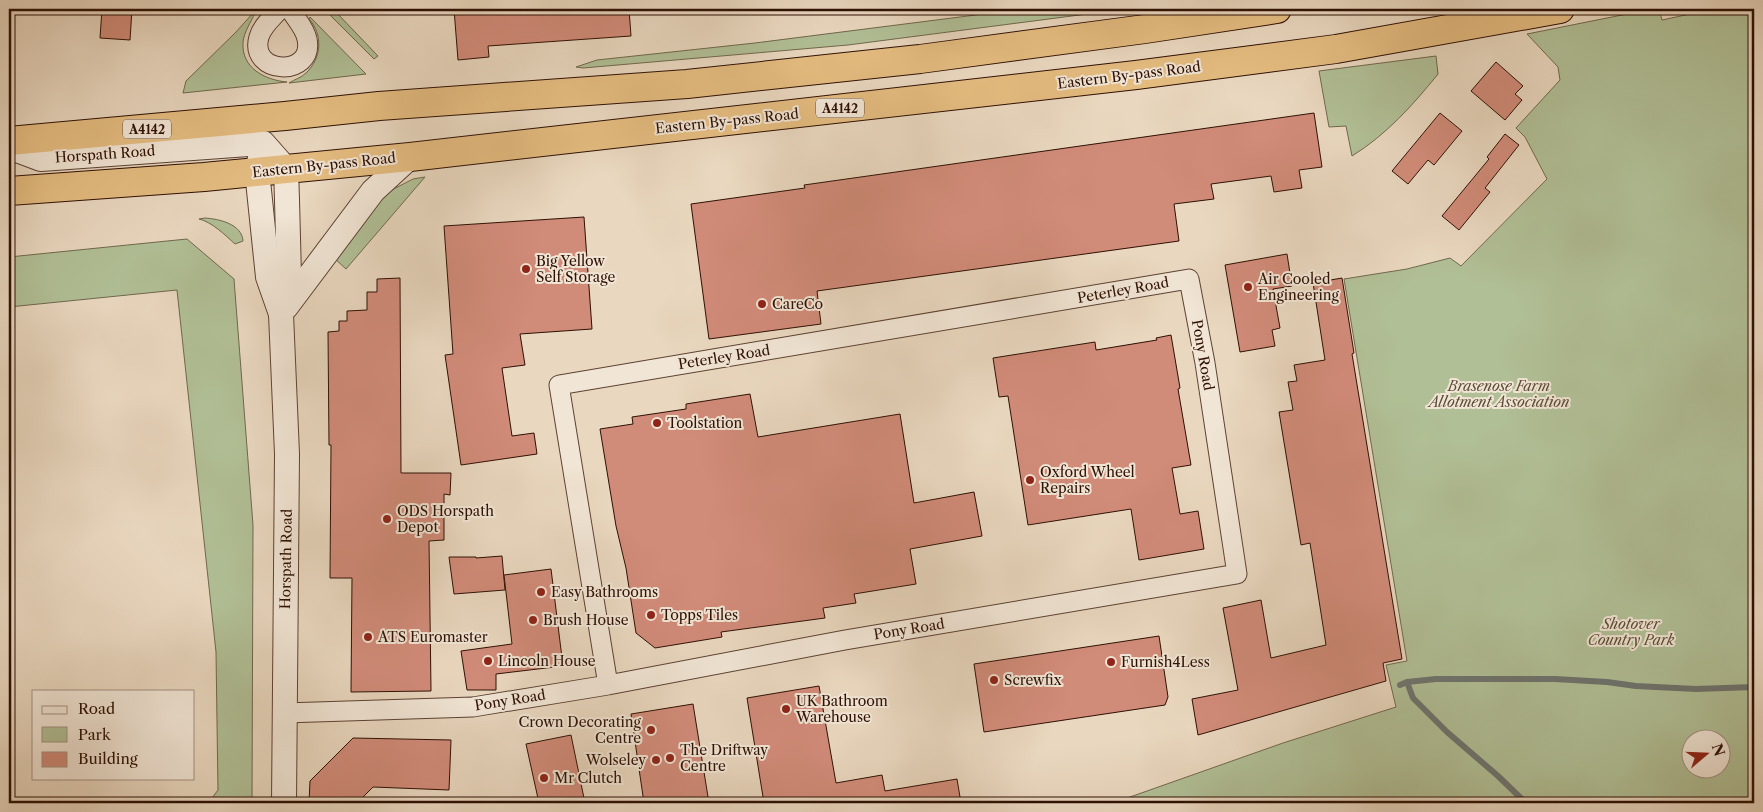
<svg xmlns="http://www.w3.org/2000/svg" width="1763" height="812" viewBox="0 0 1763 812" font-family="'Libre Caslon Text',serif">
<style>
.green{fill:#b1bf96;stroke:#70684d;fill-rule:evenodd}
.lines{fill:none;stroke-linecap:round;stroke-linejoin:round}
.stream{stroke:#6e756f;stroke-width:6}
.building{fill:#d18b79;stroke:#2e1004}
.minor-casing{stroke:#5d4233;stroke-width:21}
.tertiary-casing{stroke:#5d4233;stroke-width:26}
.trunk-casing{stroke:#2e1004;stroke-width:30}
.minor{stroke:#f1e5d5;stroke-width:19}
.tertiary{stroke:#f1e5d5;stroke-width:24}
.trunk{stroke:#e4bc80;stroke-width:28}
.poi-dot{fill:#8f2418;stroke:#f1e5d5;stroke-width:2}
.labels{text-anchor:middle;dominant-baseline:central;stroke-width:4;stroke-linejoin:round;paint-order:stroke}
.shield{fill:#f1e5d5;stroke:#685043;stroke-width:1}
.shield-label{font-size:12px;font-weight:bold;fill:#2e1004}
.street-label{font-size:14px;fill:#2e1004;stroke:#f1e5d5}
.poi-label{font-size:14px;fill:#2e1004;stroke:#f1e5d5;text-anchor:start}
.park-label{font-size:14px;font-style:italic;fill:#5c4d37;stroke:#f1e5d5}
</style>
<rect width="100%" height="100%" fill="#e9d7bf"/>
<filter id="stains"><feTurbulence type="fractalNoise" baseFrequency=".004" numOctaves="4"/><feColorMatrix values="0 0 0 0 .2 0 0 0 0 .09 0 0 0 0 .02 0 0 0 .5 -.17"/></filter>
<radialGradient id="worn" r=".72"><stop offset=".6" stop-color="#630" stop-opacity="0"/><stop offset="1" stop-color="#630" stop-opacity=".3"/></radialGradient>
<g class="green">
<path d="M324 9H333L378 56 374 59Z"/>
<path d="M1023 9H1126L848 45 583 68 576 67 597 60 755 43Z"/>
<path d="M1652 9H1659L1662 20 1713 9H1754V803H1113L1283 743 1396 707 1386 665 1407 661 1344 279 1407 269 1450 258 1461 266 1547 179 1525 137 1516 128 1560 80 1558 67 1527 34ZM1690 740H1720V770H1690Z"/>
<path d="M254 12 255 13C251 22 244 32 243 42 241 68 265 80 287 82L183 93 186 81 236 32Z"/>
<path d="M310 17 366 74 289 83C295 79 301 78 306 73 322 58 323 34 309 19Z"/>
<path d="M1436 56 1438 74C1413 105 1386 135 1352 156L1346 126 1329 127 1319 71Z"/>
<path d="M425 177 346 269 333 257 382 195 413 179Z"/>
<path d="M205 218C219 219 242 224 243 241L235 244C225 235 212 222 199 219Z"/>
<path d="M187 239 234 279 253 525 252 803H200L212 798 218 790 216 652 177 290 9 307V257Z"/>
</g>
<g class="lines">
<g class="stream">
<path d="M1407 682 1413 698 1447 732 1498 776 1526 803"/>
<path d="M1400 685 1407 682 1436 679H1555L1607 682 1636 686 1696 689 1754 687"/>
</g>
</g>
<g class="building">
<path d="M102 9H132L130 40 100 38Z"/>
<path d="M454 9H629L631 36 488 46 489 57 458 60Z"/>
<path d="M1496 62 1523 86 1515 94 1522 100 1505 120 1471 91Z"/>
<path d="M1314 113 1322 167 1299 170 1302 188 1274 192 1271 176 1211 184 1214 199 1174 204 1179 241 817 291 821 324 709 339 691 204 805 188 804 185Z"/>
<path d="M1440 113 1462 131 1434 165 1428 160 1408 184 1392 171Z"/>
<path d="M1505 134 1519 145 1485 188 1490 192 1459 230 1442 216 1489 159 1487 157Z"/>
<path d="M584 217 592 329 520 334 525 365 502 368 512 436 534 433 537 454 461 465 445 355 453 354 444 226Z"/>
<path d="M1287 254 1292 286 1273 289 1280 328 1272 330 1275 346 1240 352 1225 265Z"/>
<path d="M400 278 401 473H451L450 495 444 494V540L429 541 431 691 351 692 352 578H330L331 445H329L328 332 339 331V321H347V311L367 310V292H377V279Z"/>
<path d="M1342 278 1354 353 1352 354 1402 659 1383 663 1386 681 1198 735 1192 699 1238 690 1223 608 1261 600 1271 658 1326 645 1310 543 1301 545 1279 412 1293 410 1288 382 1297 381 1294 365 1325 360 1313 283Z"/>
<path d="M1171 335 1180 388 1178 389 1191 465 1172 468 1180 514 1198 511 1204 549 1139 560 1131 509 1028 525 1008 396 999 397 993 358 1095 342 1096 350 1157 340 1156 338Z"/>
<path d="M750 394 758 437 900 414 914 503 974 492 982 536 910 549 916 584 854 594 856 603 823 608 825 618 721 632 722 637 655 648 636 633 626 568 616 526 600 429 633 424 632 417 686 409V404Z"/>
<path d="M502 556 505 590 454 594 449 557H476V558Z"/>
<path d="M551 569 563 666 496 674V690H467L461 651 512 644 504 575Z"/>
<path d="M1159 636 1168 697 1165 705 984 732 974 664Z"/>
<path d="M819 686 836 783 882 775 885 791 957 779 961 803H764L747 698Z"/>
<path d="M693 704 709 803H644L631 714Z"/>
<path d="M571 735 585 803H539L526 744Z"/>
<path d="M353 738 451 740 449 790 373 787 357 803H309L310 781Z"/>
</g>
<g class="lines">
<defs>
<g id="minor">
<path d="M280 9C273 17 262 26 259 37 248 75 315 78 307 39 305 28 295 18 290 9"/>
<path d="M284 713 473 707 608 685 845 640 1237 574 1205 363 1189 279 559 385 608 685"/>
</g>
<g id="tertiary">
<path d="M9 147 41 159 263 143 286 169 287 200 289 276 281 314 287 454 284 803"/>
<path d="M261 154 257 171 268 277 281 314"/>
<path d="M286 307 373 191 410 157"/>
</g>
<g id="trunk">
<path d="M9 141 285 116 379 106 687 84 920 59 1145 29 1277 9"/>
<path d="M9 191 204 177 410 157 1136 75 1336 49 1560 9"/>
</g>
</defs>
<use href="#minor" class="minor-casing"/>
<use href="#tertiary" class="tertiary-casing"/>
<use href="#trunk" class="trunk-casing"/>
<use href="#minor" class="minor"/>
<use href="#tertiary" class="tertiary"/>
<use href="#trunk" class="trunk"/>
</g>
<g class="poi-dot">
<circle cx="526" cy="269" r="5"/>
<circle cx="1248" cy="287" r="5"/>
<circle cx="762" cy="304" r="5"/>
<circle cx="657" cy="423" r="5"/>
<circle cx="1030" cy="480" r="5"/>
<circle cx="387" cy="519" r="5"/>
<circle cx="541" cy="592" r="5"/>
<circle cx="651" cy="615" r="5"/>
<circle cx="533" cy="620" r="5"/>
<circle cx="368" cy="637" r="5"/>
<circle cx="488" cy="661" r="5"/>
<circle cx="1111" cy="662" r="5"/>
<circle cx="994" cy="680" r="5"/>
<circle cx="786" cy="709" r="5"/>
<circle cx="651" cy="730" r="5"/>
<circle cx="670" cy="758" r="5"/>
<circle cx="656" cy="760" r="5"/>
<circle cx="544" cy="778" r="5"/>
</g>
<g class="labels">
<g class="shield">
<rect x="816" y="98.5" width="48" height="19" rx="4"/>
<rect x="123" y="119.5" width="48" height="19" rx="4"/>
</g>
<g class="shield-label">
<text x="840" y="108">A4142</text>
<text x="147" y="129">A4142</text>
</g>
<g class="street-label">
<text transform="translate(1129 75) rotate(-7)">Eastern By-pass Road</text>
<text transform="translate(727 121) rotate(-6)">Eastern By-pass Road</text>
<text transform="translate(105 154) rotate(-4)">Horspath Road</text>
<text transform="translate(324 165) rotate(-6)">Eastern By-pass Road</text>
<text transform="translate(1123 290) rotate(-10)">Peterley Road</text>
<text transform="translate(1203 355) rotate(80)">Pony Road</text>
<text transform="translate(724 357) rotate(-9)">Peterley Road</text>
<text transform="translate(286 559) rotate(-89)">Horspath Road</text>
<text transform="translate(909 629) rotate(-9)">Pony Road</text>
<text transform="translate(510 700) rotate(-9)">Pony Road</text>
</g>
<g class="poi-label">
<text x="536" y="261">Big Yellow<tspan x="536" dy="16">Self Storage</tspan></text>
<text x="1258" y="279">Air Cooled<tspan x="1258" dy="16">Engineering</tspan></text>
<text x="772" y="304">CareCo</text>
<text x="667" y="423">Toolstation</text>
<text x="1040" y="472">Oxford Wheel<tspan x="1040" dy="16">Repairs</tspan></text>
<text x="397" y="511">ODS Horspath<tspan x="397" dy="16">Depot</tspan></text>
<text x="551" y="592">Easy Bathrooms</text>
<text x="661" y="615">Topps Tiles</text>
<text x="543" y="620">Brush House</text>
<text x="378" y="637">ATS Euromaster</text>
<text x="498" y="661">Lincoln House</text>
<text x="1121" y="662">Furnish4Less</text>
<text x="1004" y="680">Screwfix</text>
<text x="796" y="701">UK Bathroom<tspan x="796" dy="16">Warehouse</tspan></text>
<text x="641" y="722" text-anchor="end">Crown Decorating<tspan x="641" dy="16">Centre</tspan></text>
<text x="680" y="750">The Driftway<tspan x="680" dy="16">Centre</tspan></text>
<text x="646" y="760" text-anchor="end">Wolseley</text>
<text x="554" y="778">Mr Clutch</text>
</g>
<g class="park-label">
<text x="1499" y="386">Brasenose Farm<tspan x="1499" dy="16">Allotment Association</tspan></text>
<text x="1631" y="624">Shotover<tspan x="1631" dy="16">Country Park</tspan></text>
</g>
</g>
<rect width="1763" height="812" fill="none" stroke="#e9d7bf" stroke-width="30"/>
<rect x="10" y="10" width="1743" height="792" fill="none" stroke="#2e1004" stroke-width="2.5"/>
<rect x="15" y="15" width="1733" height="782" fill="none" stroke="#2e1004"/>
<rect x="32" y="690" width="162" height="90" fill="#f1e5d5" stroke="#a39081"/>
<rect x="42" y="706" width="25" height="8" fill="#f1e5d5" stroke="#a39081"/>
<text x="78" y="714" font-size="15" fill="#2e1004">Road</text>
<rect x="42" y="727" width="25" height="15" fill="#b1bf96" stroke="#a39081"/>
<text x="78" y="740" font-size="15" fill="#2e1004">Park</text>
<rect x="42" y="752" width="25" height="15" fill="#d18b79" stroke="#a39081"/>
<text x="78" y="764" font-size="15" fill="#2e1004">Building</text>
<g transform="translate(1706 754) rotate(71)"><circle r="24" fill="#f1e5d5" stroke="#a39081"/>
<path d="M0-4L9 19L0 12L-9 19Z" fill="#8f2418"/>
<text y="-8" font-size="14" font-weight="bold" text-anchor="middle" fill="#2e1004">N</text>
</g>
<rect width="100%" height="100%" filter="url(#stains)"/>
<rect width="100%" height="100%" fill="url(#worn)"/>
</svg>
